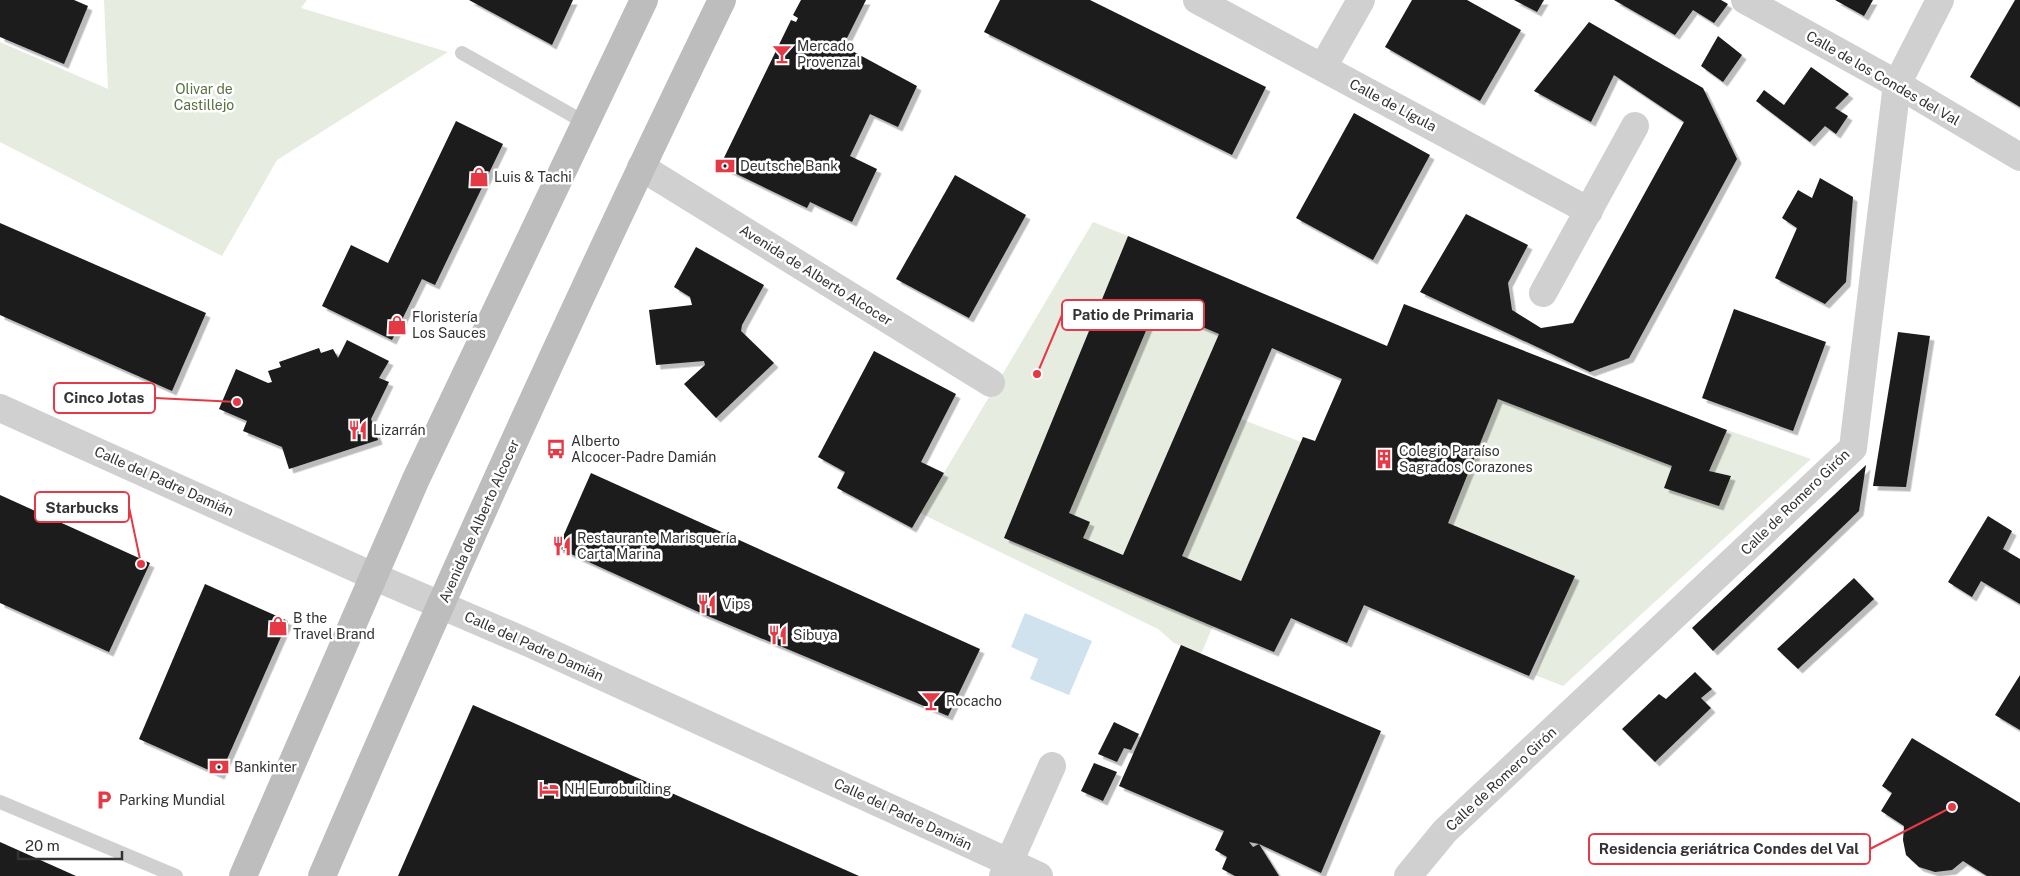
<svg xmlns="http://www.w3.org/2000/svg" width="2020" height="876" viewBox="0 0 2020 876" font-family="'Public Sans',sans-serif">
<style>
.green{fill:#e6ecdf}
.water{fill:#cfe2ee}
.building{fill:#1a1a1a;fill-rule:evenodd;filter:url(#shadow)}
.lines{fill:none;stroke-linecap:round;stroke-linejoin:round}
.service{stroke:#d0d0d0;stroke-width:14}
.minor{stroke:#d0d0d0;stroke-width:28}
.tertiary{stroke:#d0d0d0;stroke-width:28}
.secondary{stroke:#bdbdbd;stroke-width:28}
.labels{text-anchor:middle;dominant-baseline:central;stroke-width:5;stroke-linejoin:round;paint-order:stroke}
.poi-label{font-size:14px;fill:#333;stroke:#fff;text-anchor:start}
.street-label{font-size:14px;fill:#333;stroke:#fff}
.park-label{font-size:14px;fill:#56703f;stroke:#fff}
.leader{fill:none;stroke:#e63946;stroke-width:2}
.callout-dot{fill:#e63946;stroke:#fff;stroke-width:2}
.callout{fill:#fff;stroke:#e63946;stroke-width:2}
.callout-label{font-size:15px;text-anchor:middle;font-weight:bold;fill:#333}
</style>
<defs>
<filter id="shadow"><feDropShadow dx="4.5" dy="4.5" stdDeviation="0" flood-color="#0004"/></filter>
</defs>
<rect width="100%" height="100%" fill="#fff"/>
<g class="green">
<path d="M104 0H307L301 8 448 52 277 160 222 256 0 142V42L108 89Z"/>
<path d="M1093 222 1128 236 1005 538 1213 626 1201 654 1174 643 1158 629 920 513Z"/>
<path d="M1156 307 1219 334 1123 555 1083 538 1090 522 1069 513Z"/>
<path d="M1498 399 1672 466 1664 488 1719 506 1731 476 1709 471 1727 430 1811 459 1563 686 1535 675 1556 618 1575 576 1448 523Z"/>
<path d="M1241 419 1301 442 1241 581 1182 556Z"/>
</g>
<path class="water" d="M1025 613 1092 641 1069 695 1030 679 1038 659 1011 647Z"/>
<g class="building">
<path d="M0 0H74L88 6 64 64 0 37Z"/>
<path d="M469 0H573L552 45Z"/>
<path d="M801 0H866L843 46 917 86 898 127 870 114 850 156 877 169 852 222 810 202 807 208 720 166 791 20 796 22 798 18 793 15Z"/>
<path d="M1000 0H1090L1266 87 1232 155 984 32Z"/>
<path d="M1412 0H1467L1521 30 1480 101 1385 47Z"/>
<path d="M1514 0H1544L1537 12Z"/>
<path d="M1614 0H1721L1728 4 1714 23 1693 10 1675 35Z"/>
<path d="M1835 0H1873L1864 16Z"/>
<path d="M2015 0H2020V107L1970 77Z"/>
<path d="M1589 22 1703 88 1737 159 1629 358 1590 372 1420 292 1466 214 1528 245 1508 283 1512 310 1541 328 1573 323 1684 122 1614 75 1591 122 1534 91Z"/>
<path d="M1718 36 1742 55 1723 82 1701 66Z"/>
<path d="M1811 67 1849 94 1835 108 1848 116 1836 134 1825 126 1810 142 1756 101 1764 90 1784 105Z"/>
<path d="M1354 113 1430 155 1373 260 1296 218Z"/>
<path d="M456 121 503 144 435 285 422 279 392 340 322 306 351 245 388 263Z"/>
<path d="M955 175 1026 215 969 318 896 279Z"/>
<path d="M1820 178 1853 197 1846 282 1825 304 1775 278 1797 228 1782 218 1798 190 1812 198Z"/>
<path d="M0 223 206 313 172 391 0 315Z"/>
<path d="M1128 236 1387 346 1404 304 1727 430 1709 471 1731 476 1719 506 1664 488 1672 466 1498 399 1448 523 1575 576 1529 676 1364 605 1347 643 1291 618 1274 652 1004 538ZM1156 307 1219 334 1123 555 1083 538 1090 522 1069 513ZM1272 348 1342 379 1315 441 1303 437 1241 581 1182 556Z"/>
<path d="M696 247 764 285 742 325 741 331 774 363 716 418 684 384 705 365 704 361 656 365 649 310 692 305 690 297 674 287Z"/>
<path d="M1734 309 1826 342 1793 431 1702 398Z"/>
<path d="M1898 332 1930 336 1906 487 1873 486Z"/>
<path d="M347 340 389 361 379 378 389 382 371 419 378 440 289 469 282 447 243 431 247 421 219 409 236 369 268 383 272 382 268 371 281 367 279 362 319 348 321 353 333 349 338 358Z"/>
<path d="M874 351 956 394 921 462 944 473 912 528 837 488 845 472 818 457Z"/>
<path d="M1866 465 1859 511 1713 651 1692 628Z"/>
<path d="M591 473 980 649 948 716 703 614 558 548Z"/>
<path d="M0 495 150 563 109 652 0 603Z"/>
<path d="M1988 516 2012 531 2003 549 2020 559V604L1981 581 1972 597 1948 582Z"/>
<path d="M1854 578 1874 599 1798 669 1777 649Z"/>
<path d="M205 584 288 621 220 775 139 739Z"/>
<path d="M1181 645 1381 731 1321 873 1259 844 1249 842 1253 847 1259 844 1279 876H1235L1222 869 1227 857 1215 850 1224 831 1119 786Z"/>
<path d="M1695 672 1712 689 1701 698 1711 708 1655 762 1622 729 1659 694 1666 699Z"/>
<path d="M2020 675V730L1995 715Z"/>
<path d="M473 705 859 876H398Z"/>
<path d="M1114 722 1139 734 1131 750 1124 748 1117 762 1098 754Z"/>
<path d="M1912 738 2020 803V876H1987L1963 861 1952 870 1935 872 1919 867 1906 855 1903 840 1904 826 1881 811 1892 793 1882 786Z"/>
<path d="M1094 763 1117 772 1103 801 1081 791Z"/>
<path d="M0 842 76 876H0Z"/>
</g>
<g class="lines">
<g class="service">
<path d="M462 53 584 122"/>
<path d="M0 802 176 876"/>
</g>
<g class="minor">
<path d="M1197 0 1589 211"/>
<path d="M1745 0 1897 84 2020 157"/>
<path d="M1323 67 1361 0"/>
<path d="M641 167 991 383"/>
<path d="M1543 293 1635 126"/>
<path d="M1003 876 1052 766"/>
<path d="M1408 876 1445 831 1853 448 1897 84 1940 0"/>
</g>
<path class="tertiary" d="M0 408 373 576 531 644 1039 876"/>
<g class="secondary">
<path d="M243 876 416 479 644 0"/>
<path d="M322 876C449 581 581 289 722 0"/>
</g>
</g>
<defs>
<symbol id="bar-bare" viewBox="-9 -9 18 18"><path d="M-6-5H6L.8 .8V4.5H3.5V6h-7V4.5H-.8V.8Z" fill="#e63946" stroke="#fff" stroke-width="2.5" paint-order="stroke"/></symbol>
<symbol id="bank-bare" viewBox="-9 -9 18 18"><path d="M-6-4H6V4H-6ZM0-2.3a2.3 2.3 0 1 0 0 4.6a2.3 2.3 0 1 0 0-4.6Z" fill="#e63946" stroke="#fff" stroke-width="2.5" paint-order="stroke"/></symbol>
<symbol id="shop-bare" viewBox="-9 -9 18 18"><path d="M-5-2.5h2.3a2.7 3.5 0 0 1 5.4 0H5L5.5 6h-11ZM-1.5-2.5h3a1.5 2.3 0 0 0-3 0Z" fill="#e63946" stroke="#fff" stroke-width="2.5" paint-order="stroke"/></symbol>
<symbol id="restaurant-bare" viewBox="-9 -9 18 18"><path d="M-5-6h1v4h1v-4h1v4h1v-4h1v5L-1.5 .5V6h-2V.5L-5-1ZM5-6V6H3V1.5H1.5Q1.5-4 5-6Z" fill="#e63946" stroke="#fff" stroke-width="2.5" paint-order="stroke"/></symbol>
<symbol id="bus-bare" viewBox="-9 -9 18 18"><path d="M-5-6H5V4H4V6H2V4H-2V6H-4V4H-5ZM-3.5-4V0h7V-4ZM-3.5 1.2v1.5H-2V1.2ZM2 1.2v1.5H3.5V1.2Z" fill="#e63946" stroke="#fff" stroke-width="2.5" paint-order="stroke"/></symbol>
<symbol id="building-bare" viewBox="-9 -9 18 18"><path d="M-4-6H4V6H1V3H-1V6H-4ZM-2.5-4.3h1.7v1.8h-1.7ZM.8-4.3h1.7v1.8H.8ZM-2.5-1h1.7V.8h-1.7ZM.8-1h1.7V.8H.8Z" fill="#e63946" stroke="#fff" stroke-width="2.5" paint-order="stroke"/></symbol>
<symbol id="hotel-bare" viewBox="-9 -9 18 18"><path d="M-6-4.5h1.5V1H6V5H4.5V3h-9V5H-6ZM-4 0a1.8 1.8 0 1 1 3.6 0ZM.5 0V-2.5h3Q6-2.5 6 0Z" fill="#e63946" stroke="#fff" stroke-width="2.5" paint-order="stroke"/></symbol>
<symbol id="parking-bare" viewBox="-9 -9 18 18"><path d="M-3.5-5.5H1a3.5 3.5 0 0 1 0 7H-1V5.5H-3.5ZM-1-3.4V-.6H.8a1.4 1.4 0 0 0 0-2.8Z" fill="#e63946" stroke="#fff" stroke-width="2.5" paint-order="stroke"/></symbol>
</defs>
<g fill-rule="evenodd">
<use href="#bar-bare" x="768" y="40" width="28" height="28"/>
<use href="#bank-bare" x="711" y="152" width="28" height="28"/>
<use href="#shop-bare" x="465" y="163" width="28" height="28"/>
<use href="#shop-bare" x="383" y="311" width="28" height="28"/>
<use href="#restaurant-bare" x="344" y="416" width="28" height="28"/>
<use href="#bus-bare" x="542" y="435" width="28" height="28"/>
<use href="#building-bare" x="1370" y="445" width="28" height="28"/>
<use href="#restaurant-bare" x="548" y="532" width="28" height="28"/>
<use href="#restaurant-bare" x="693" y="590" width="28" height="28"/>
<use href="#shop-bare" x="264" y="612" width="28" height="28"/>
<use href="#restaurant-bare" x="764" y="621" width="28" height="28"/>
<use href="#bar-bare" x="917" y="687" width="28" height="28"/>
<use href="#bank-bare" x="205" y="753" width="28" height="28"/>
<use href="#hotel-bare" x="535" y="775" width="28" height="28"/>
<use href="#parking-bare" x="90" y="786" width="28" height="28"/>
</g>
<g class="labels">
<g class="poi-label">
<text x="797" y="46">Mercado<tspan x="797" dy="16">Provenzal</tspan></text>
<text x="740" y="166">Deutsche Bank</text>
<text x="494" y="177">Luis &amp; Tachi</text>
<text x="412" y="317">Floristería<tspan x="412" dy="16">Los Sauces</tspan></text>
<text x="373" y="430">Lizarrán</text>
<text x="571" y="441">Alberto<tspan x="571" dy="16">Alcocer-Padre Damián</tspan></text>
<text x="1399" y="451">Colegio Paraíso<tspan x="1399" dy="16">Sagrados Corazones</tspan></text>
<text x="577" y="538">Restaurante Marisquería<tspan x="577" dy="16">Carta Marina</tspan></text>
<text x="722" y="604">Vips</text>
<text x="293" y="618">B the<tspan x="293" dy="16">Travel Brand</tspan></text>
<text x="793" y="635">Sibuya</text>
<text x="946" y="701">Rocacho</text>
<text x="234" y="767">Bankinter</text>
<text x="564" y="789">NH Eurobuilding</text>
<text x="119" y="800">Parking Mundial</text>
</g>
<g class="street-label">
<text transform="translate(1883 78) rotate(30)">Calle de los Condes del Val</text>
<text transform="translate(1393 105) rotate(28)">Calle de Lígula</text>
<text transform="translate(816 275) rotate(32)">Avenida de Alberto Alcocer</text>
<text transform="translate(164 481) rotate(24)">Calle del Padre Damián</text>
<text transform="translate(1795 502) rotate(-44)">Calle de Romero Girón</text>
<text transform="translate(479 521) rotate(-66)">Avenida de Alberto Alcocer</text>
<text transform="translate(534 646) rotate(24)">Calle del Padre Damián</text>
<text transform="translate(1501 779) rotate(-43)">Calle de Romero Girón</text>
<text transform="translate(903 814) rotate(25)">Calle del Padre Damián</text>
</g>
<g class="park-label">
<text x="204" y="89">Olivar de<tspan x="204" dy="16">Castillejo</tspan></text>
</g>
</g>
<path class="leader" d="M1037 374L1062 315M237 402L155 398M141 564L129 507M1952 807L1870 849"/>
<g class="callout-dot">
<circle cx="1037" cy="374" r="5"/>
<circle cx="237" cy="402" r="5"/>
<circle cx="141" cy="564" r="5"/>
<circle cx="1952" cy="807" r="5"/>
</g>
<g class="callout">
<rect x="1062" y="300" width="142" height="30" rx="5"/>
<rect x="54" y="383" width="101" height="30" rx="5"/>
<rect x="35" y="492" width="94" height="30" rx="5"/>
<rect x="1589" y="834" width="281" height="30" rx="5"/>
</g>
<g class="callout-label">
<text x="1133" y="320">Patio de Primaria</text>
<text x="104" y="403">Cinco Jotas</text>
<text x="82" y="513">Starbucks</text>
<text x="1729" y="854">Residencia geriátrica Condes del Val</text>
</g>
<path d="M18 851v8h104v-8" fill="none" stroke="#333333" stroke-width="2.5"/>
<text x="25" y="851" font-size="15" fill="#333333" stroke="#ffffff" stroke-width="4" paint-order="stroke">20 m</text>
</svg>
